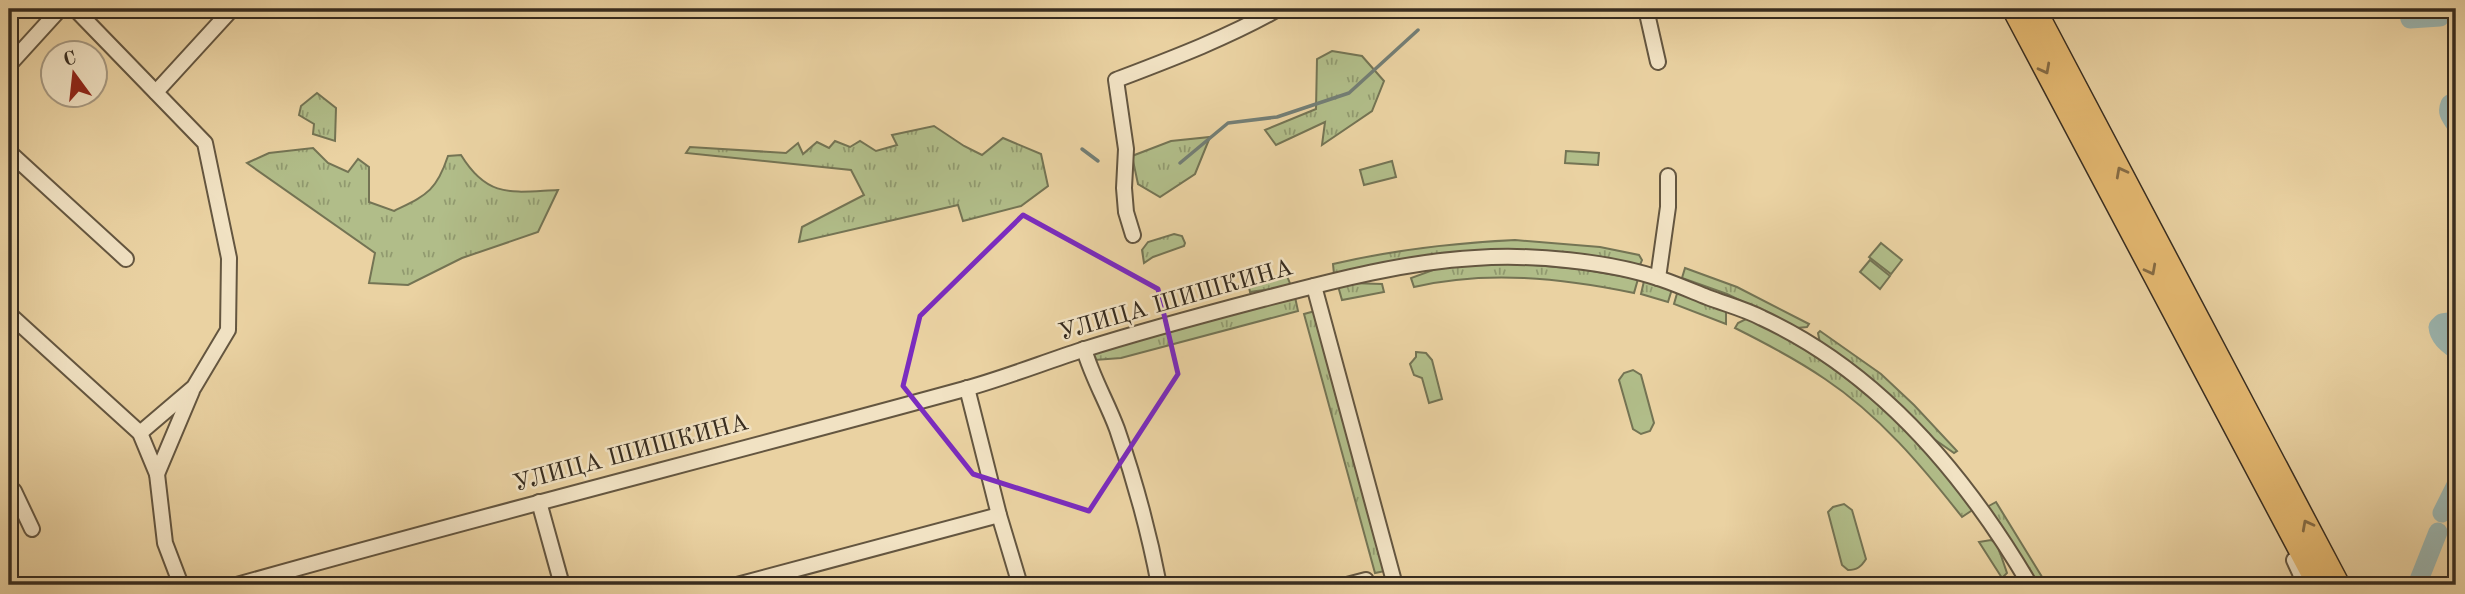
<svg xmlns="http://www.w3.org/2000/svg" width="2465" height="594" viewBox="0 0 2465 594" font-family="'Old Standard TT',serif">
<style>
.grass{fill:url(#grass-tufts);stroke:#747454;stroke-width:2}
.park{fill:#b1bd89;stroke:#747454;stroke-width:2}
.lines{fill:none;stroke-linecap:round;stroke-linejoin:round}
.stream{stroke:#737e75;stroke-width:3.5}
.river{stroke:#9bb5af;stroke-width:19}
.minor-casing{stroke:#645640;stroke-width:18}
.highway-casing{stroke:#372c1f;stroke-width:24}
.minor{stroke:#f1e2c3;stroke-width:14}
.highway{stroke:#e5b971;stroke-width:21}
.oneway{stroke:#856b44}
.marked{fill:none;stroke:#7b2cbf;stroke-width:5;stroke-linejoin:round}
.labels{text-anchor:middle;dominant-baseline:central;stroke-width:5;stroke-linejoin:round;paint-order:stroke}
.street-label{font-size:24px;fill:#372c1f;stroke:#f1e2c3}
</style>
<defs>
<pattern id="grass-tufts" width="24" height="20" patternUnits="userSpaceOnUse" patternTransform="scale(1.75)"><rect width="24" height="20" fill="#b1bd89"/><path d="M3 7l-1-3M5 7V3M7 7l1-3M15 17l-1-3M17 17v-4M19 17l1-3" fill="none" stroke="#919a6f"/></pattern>
</defs>
<rect width="100%" height="100%" fill="#ead2a2"/>
<filter id="stains"><feTurbulence type="fractalNoise" baseFrequency=".00286" numOctaves="4"/><feColorMatrix values="0 0 0 0 .2 0 0 0 0 .09 0 0 0 0 .02 0 0 0 .5 -.17"/></filter>
<radialGradient id="worn" r=".72"><stop offset=".6" stop-color="#630" stop-opacity="0"/><stop offset="1" stop-color="#630" stop-opacity=".3"/></radialGradient>
<g class="grass">
<path d="M1332 51 1362 56 1384 81 1372 111 1322 145 1325 122 1276 145 1265 130 1316 109 1317 59Z"/>
<path d="M317 93 336 108 335 141 313 134 314 124 299 115 301 106Z"/>
<path d="M934 126 964 146 982 155 1003 138 1041 154 1048 186 1021 206 963 221 958 205 799 242 802 227 864 195 851 170 686 153 690 147 786 153 798 143 803 154 817 142 829 148 835 141 850 147 860 141 876 151 897 145 892 135Z"/>
<path d="M1210 137 1195 174 1160 197 1138 184 1132 156 1171 141Z"/>
<path d="M313 148 328 163 348 172 358 159 369 167V202L394 211C426 195 436 192 448 156L461 155C488 199 512 192 558 190L538 232 462 258 408 285 369 283 375 253 247 163 269 153Z"/>
<path d="M1174 234 1182 236 1185 243 1184 246 1153 257 1144 263 1142 250 1148 242Z"/>
<path d="M1515 240 1600 247 1639 255 1642 260 1640 265C1603 259 1565 251 1527 250 1461 249 1398 260 1334 274L1333 264C1393 250 1453 243 1515 240Z"/>
<path d="M1509 263 1581 269 1638 279 1634 293C1562 278 1486 270 1414 287L1411 278 1444 266Z"/>
<path d="M1685 268 1737 287 1809 324 1807 327 1797 328 1727 294 1682 278Z"/>
<path d="M1287 276 1291 286 1250 292 1249 287Z"/>
<path d="M1644 281 1672 289 1668 302 1641 294Z"/>
<path d="M1349 283 1382 284 1384 292 1342 300 1338 286Z"/>
<path d="M1678 290 1726 311V324L1674 304Z"/>
<path d="M1295 297 1298 311 1121 358 1095 360 1093 353Z"/>
<path d="M1315 311 1385 571 1375 573 1304 314Z"/>
<path d="M1748 318C1845 365 1908 426 1974 509L1962 517C1922 466 1879 415 1825 379 1796 359 1765 343 1735 328L1738 323Z"/>
<path d="M1820 331 1881 374 1914 405 1957 451 1954 453 1934 439 1891 396 1820 343 1818 333Z"/>
<path d="M1996 502 2047 585H2037L1987 507Z"/>
<path d="M1991 540 1997 544 2007 573 2002 578 1979 542Z"/>
</g>
<g class="park">
<path d="M1566 151 1599 153 1598 165 1565 163Z"/>
<path d="M1392 161 1396 177 1364 185 1360 170Z"/>
<path d="M1881 243 1902 260 1891 274 1869 257Z"/>
<path d="M1870 260 1890 276 1880 289 1860 272Z"/>
<path d="M1416 352 1426 353 1432 360 1442 399 1429 403 1422 378 1414 375 1410 364 1416 357Z"/>
<path d="M1633 370 1641 375 1654 423 1650 431 1641 434 1633 429 1619 380 1624 373Z"/>
<path d="M1844 504 1852 510 1866 559C1861 567 1857 570 1848 570L1842 565 1828 512 1833 507Z"/>
</g>
<g class="lines">
<g class="stream">
<path d="M1082 149 1098 161"/>
<path d="M1180 163 1228 123 1277 117 1349 93 1418 30"/>
</g>
<g class="river">
<path d="M2421 9 2408 11 2410 19 2440 17 2444 9"/>
<path d="M2456 101 2450 104C2446 113 2451 117 2456 125"/>
<path d="M2456 321 2442 323 2438 327C2439 338 2448 344 2456 350"/>
<path d="M2442 513 2456 485"/>
<path d="M2417 585 2438 532"/>
</g>
<defs>
<g id="minor">
<path d="M75 9 205 143 229 258 228 330 194 387 140 433"/>
<path d="M1646 9 1658 62"/>
<path d="M9 65 60 9"/>
<path d="M156 92 232 9"/>
<path d="M9 152 126 259"/>
<path d="M1133 235 1126 212 1124 188 1126 149 1116 80C1171 59 1227 38 1278 9"/>
<path d="M1658 278 1668 207V176"/>
<path d="M1314 286 1395 585"/>
<path d="M9 314 140 433 157 474 165 543 181 585"/>
<path d="M1084 349C1092 377 1107 402 1117 429 1135 481 1149 532 1159 585"/>
<path d="M967 388 999 515 1020 585"/>
<path d="M157 474 192 391"/>
<path d="M9 486 14 491 32 529"/>
<path d="M539 502 562 585"/>
<path d="M2294 560 2300 573 2302 585"/>
<path d="M237 585C477 517 720 456 961 390 1002 379 1042 363 1082 350 1142 331 1202 315 1263 299 1332 281 1403 262 1475 258 1530 254 1609 261 1661 279 1676 284 1692 291 1707 297 1725 304 1745 309 1762 318 1879 372 1966 476 2030 585"/>
<path d="M737 585 999 515"/>
<path d="M1347 585 1366 580 1368 585"/>
</g>
<g id="highway">
<path d="M2013 9 2318 585"/>
<path d="M2035 9 2339 585"/>
</g>
</defs>
<use href="#minor" class="minor-casing"/>
<use href="#highway" class="highway-casing"/>
<use href="#minor" class="minor"/>
<use href="#highway" class="highway"/>
</g>
<defs><path id="oneway-chevron" d="M-2-3.5L2.5 0L-2 3.5" fill="none" stroke-width="1.6" stroke-linecap="round" stroke-linejoin="round" transform="scale(1.75)"/></defs>
<g class="oneway">
<use href="#oneway-chevron" transform="translate(2045 69) rotate(62)"/>
<use href="#oneway-chevron" transform="translate(2121 172) rotate(-118)"/>
<use href="#oneway-chevron" transform="translate(2151 270) rotate(62)"/>
<use href="#oneway-chevron" transform="translate(2307 525) rotate(-118)"/>
</g>
<path class="marked" d="M1023 215 1158 289 1178 374 1089 511 973 474 903 386 920 316Z"/>
<g class="labels">
<g class="street-label">
<text transform="translate(1176 301) rotate(-16)">УЛИЦА ШИШКИНА</text>
<text transform="translate(631 454) rotate(-15)">УЛИЦА ШИШКИНА</text>
</g>
</g>
<rect width="2465" height="594" fill="none" stroke="#ead2a2" stroke-width="35"/>
<rect x="10" y="10" width="2444" height="573" fill="none" stroke="#372c1f" stroke-width="3.5"/>
<rect x="18" y="18" width="2430" height="559" fill="none" stroke="#372c1f" stroke-width="2"/>
<g transform="translate(74 74) rotate(345)"><circle r="33" fill="#f1e2c3" stroke="#a79981" stroke-width="2"/>
<path d="M0-5L12 26L0 18L-12 26Z" fill="#8f2418"/>
<text y="-10" font-size="19" font-weight="bold" text-anchor="middle" fill="#372c1f">С</text>
</g>
<rect width="100%" height="100%" filter="url(#stains)"/>
<rect width="100%" height="100%" fill="url(#worn)"/>
</svg>
